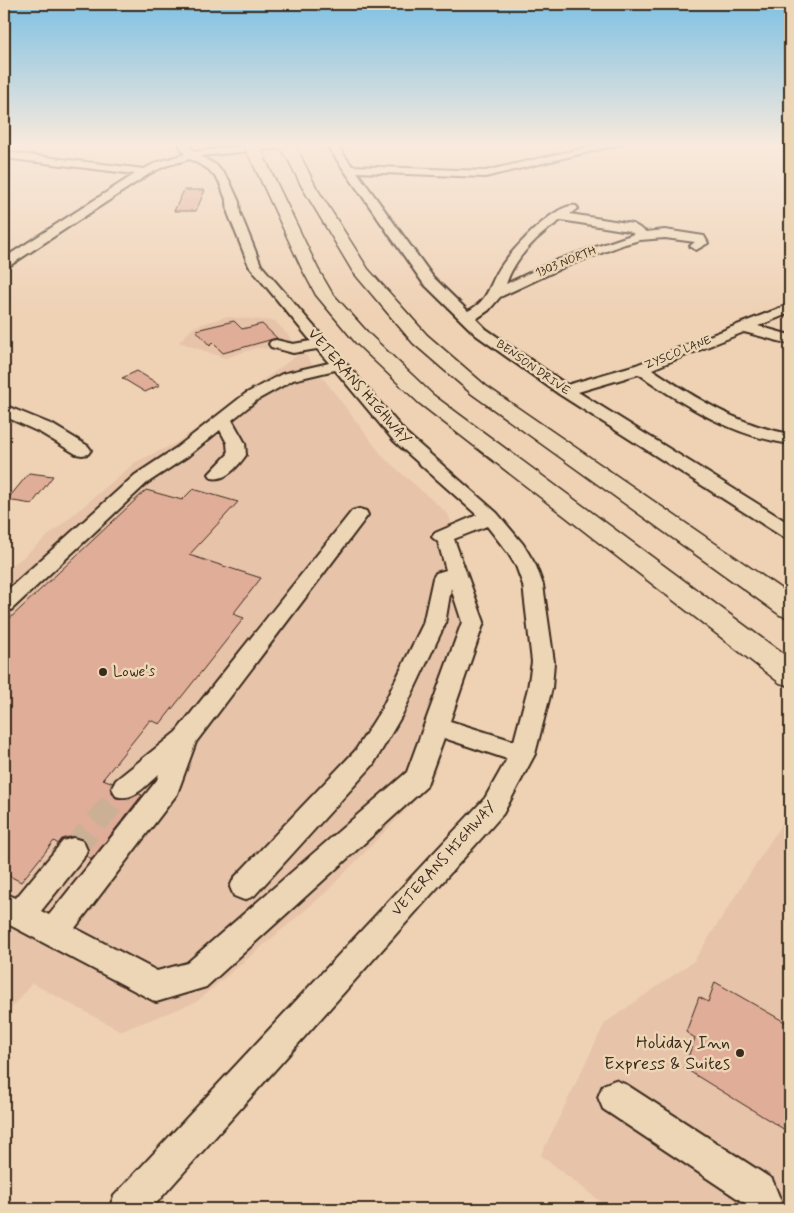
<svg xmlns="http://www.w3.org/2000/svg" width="794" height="1213" viewBox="0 0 794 1213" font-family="Mynerve,sans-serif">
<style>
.built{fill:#e6c3a9}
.building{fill:#e0ad99;stroke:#3b2a1e}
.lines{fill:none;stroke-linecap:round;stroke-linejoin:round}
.minor-tunnel{stroke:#cbb096;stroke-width:24;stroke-dasharray:24 12;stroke-linecap:butt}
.minor-casing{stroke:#3b2a1e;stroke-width:4}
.highway-casing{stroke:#3b2a1e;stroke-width:3}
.minor{fill:#edd6b6;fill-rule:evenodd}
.highway{fill:#edd6b6;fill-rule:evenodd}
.highway-bridge-casing{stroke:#3b2a1e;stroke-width:16;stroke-linecap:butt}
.highway-bridge{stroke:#edd6b6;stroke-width:14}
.poi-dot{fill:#3b2a1e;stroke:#edd6b6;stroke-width:2}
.labels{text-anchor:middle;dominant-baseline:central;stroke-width:5;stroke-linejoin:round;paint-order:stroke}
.far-street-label{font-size:12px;fill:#3b2a1e;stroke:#edd6b6}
.street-label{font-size:15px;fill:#3b2a1e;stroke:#edd6b6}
.poi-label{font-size:15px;fill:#3b2a1e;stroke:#edd6b6;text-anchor:start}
.near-poi-label{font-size:18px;fill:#3b2a1e;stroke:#edd6b6;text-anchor:end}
</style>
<rect width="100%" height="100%" fill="#efd1b4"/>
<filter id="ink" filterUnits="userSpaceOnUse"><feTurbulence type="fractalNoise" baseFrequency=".02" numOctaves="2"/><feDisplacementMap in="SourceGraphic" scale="10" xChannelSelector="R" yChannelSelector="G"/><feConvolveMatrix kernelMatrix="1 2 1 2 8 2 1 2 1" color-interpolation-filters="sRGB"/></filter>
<g filter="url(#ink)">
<g class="built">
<path d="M225 317 275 321 303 352 384 458 448 514 484 623 431 784 324 894 196 1002 121 1031 32 983 4 1017V573L136 462 176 443 302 352 287 353 280 349 256 348 225 358 179 342 194 327Z"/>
<path d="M790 811V1209H610L541 1155 605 1023 694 961Z"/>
</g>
<g class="building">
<path d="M184 190H205L196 211H174Z"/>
<path d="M234 321 242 329 262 324 277 338 223 353 212 342 210 346 196 330Z"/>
<path d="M137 371 160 385 145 392 122 378Z"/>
<path d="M29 473 53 476 32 504 7 500Z"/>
<path d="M193 489 238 502 189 555 261 578 233 614 244 618 160 724 150 720 103 779 113 783 110 789 116 798 129 799 139 794 142 795 92 859 86 856 89 849 84 839 72 836 62 839 58 844 54 841 21 882 4 873V624L146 490 182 500Z"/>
<path d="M715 982 790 1025V1133L684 1068 695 1038 686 1032 699 997 708 1002Z"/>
</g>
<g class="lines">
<path class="minor-tunnel" d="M73 850 125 788"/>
<defs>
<g id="minor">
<path d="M179 144H189L194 152 252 144H297L292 147 200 156 216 165 229 180 239 202 240 213 261 265 406 433 497 513 523 544 536 566 543 585 554 662 552 688 535 754 503 814 151 1209H109L114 1196 485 798 507 759 444 738 426 787 206 987 156 1002 4 922V893L16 898 63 841 73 838 83 841 87 850 83 859 41 911 49 915 157 780 159 774C146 785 134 802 116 796L112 788 116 780 176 732 352 511 359 509 366 511 368 515 196 742 177 794 75 928 157 971 187 963 407 772 462 622 451 588 445 624 402 715 373 765 254 896 244 900 234 896 230 887 234 878 355 751 381 710 423 624 433 578 436 573 446 570 438 542 432 537 435 533 477 515 394 441 335 370 293 380 257 400 232 420 245 443 246 455C238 466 226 481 212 478L209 474 228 454 227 443 220 430 188 456 147 483 11 610 4 612V593L135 475 176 448 245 394 282 374 329 363 317 349 293 353 271 347 269 344 271 341 276 340 293 344 311 341 249 266 228 213 227 202 219 181 208 169 190 159 165 166 149 174 9 266 4 267V258L135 174 4 158V152L144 169 158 162 185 154ZM487 526 508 553 516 566 523 585 532 662 528 688 514 741 450 721 484 622 454 539Z"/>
<path d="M326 144H336L352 166 485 171 602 144H621L485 177 357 172 433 277 468 311C491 299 488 284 502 265 512 250 557 201 576 206L578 208 570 214 633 224 646 232 665 230 704 236 708 243 696 250 690 246 695 242 665 238 640 240 625 244 562 268 500 297 489 310 476 319 486 329 567 385 636 365 790 304V313L758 326 790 335V344L744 332 652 369C695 398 738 425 790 434V444C733 436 686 407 639 374L578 392 790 524V539L783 537 559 394 476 335 423 283ZM561 220 629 231 634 234 552 262 506 284C515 257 538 235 561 220Z"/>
<path d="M4 405 53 425 88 446 91 450 88 454 82 455 76 454 41 433 4 416Z"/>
<path d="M615 1080 627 1085 772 1179 784 1209H748L746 1204 603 1109 598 1097 603 1085Z"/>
</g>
<g id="highway">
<path d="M293 151 300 155 316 187 368 269 427 335 486 386 790 595V618L780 615 472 394 413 343 353 272 302 187 286 155Z"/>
<path d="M258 155 265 159 318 269 332 293 370 335 433 395 790 659V686L780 683 419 403 356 343 316 295 302 269 251 159Z"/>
</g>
</defs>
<use href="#minor" class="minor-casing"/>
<use href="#highway" class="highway-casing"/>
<use href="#minor" class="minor"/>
<use href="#highway" class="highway"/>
<defs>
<g id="highway-bridge">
<path d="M251 144 258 159"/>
<path d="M286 144 293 155"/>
</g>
</defs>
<use href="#highway-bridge" class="highway-bridge-casing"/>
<use href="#highway-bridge" class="highway-bridge"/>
</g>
</g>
<linearGradient id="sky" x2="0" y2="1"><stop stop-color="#7fc1e3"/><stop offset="0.46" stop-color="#f8eadd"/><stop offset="1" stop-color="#f8eadd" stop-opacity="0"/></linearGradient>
<rect width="794" height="314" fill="url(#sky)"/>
<g class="poi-dot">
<circle cx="103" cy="672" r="5"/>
<circle cx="740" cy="1053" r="5"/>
</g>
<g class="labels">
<g class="far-street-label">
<text transform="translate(566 262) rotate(-22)">1303 NORTH</text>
<text transform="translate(678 353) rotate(-22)">ZYSCO LANE</text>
<text transform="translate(533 368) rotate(35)">BENSON DRIVE</text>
</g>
<g class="street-label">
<text transform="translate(359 387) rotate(49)">VETERANS HIGHWAY</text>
<text transform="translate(444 859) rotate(-48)">VETERANS HIGHWAY</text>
</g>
<g class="poi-label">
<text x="113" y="672">Lowe's</text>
</g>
<g class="near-poi-label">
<text x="730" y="1043">Holiday Inn<tspan x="730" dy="21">Express &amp; Suites</tspan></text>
</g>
</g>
<rect width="794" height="1213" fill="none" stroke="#edd6b6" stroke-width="20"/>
<rect x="10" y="10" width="774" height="1193" fill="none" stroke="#3b2a1e" stroke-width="2" filter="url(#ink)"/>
</svg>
